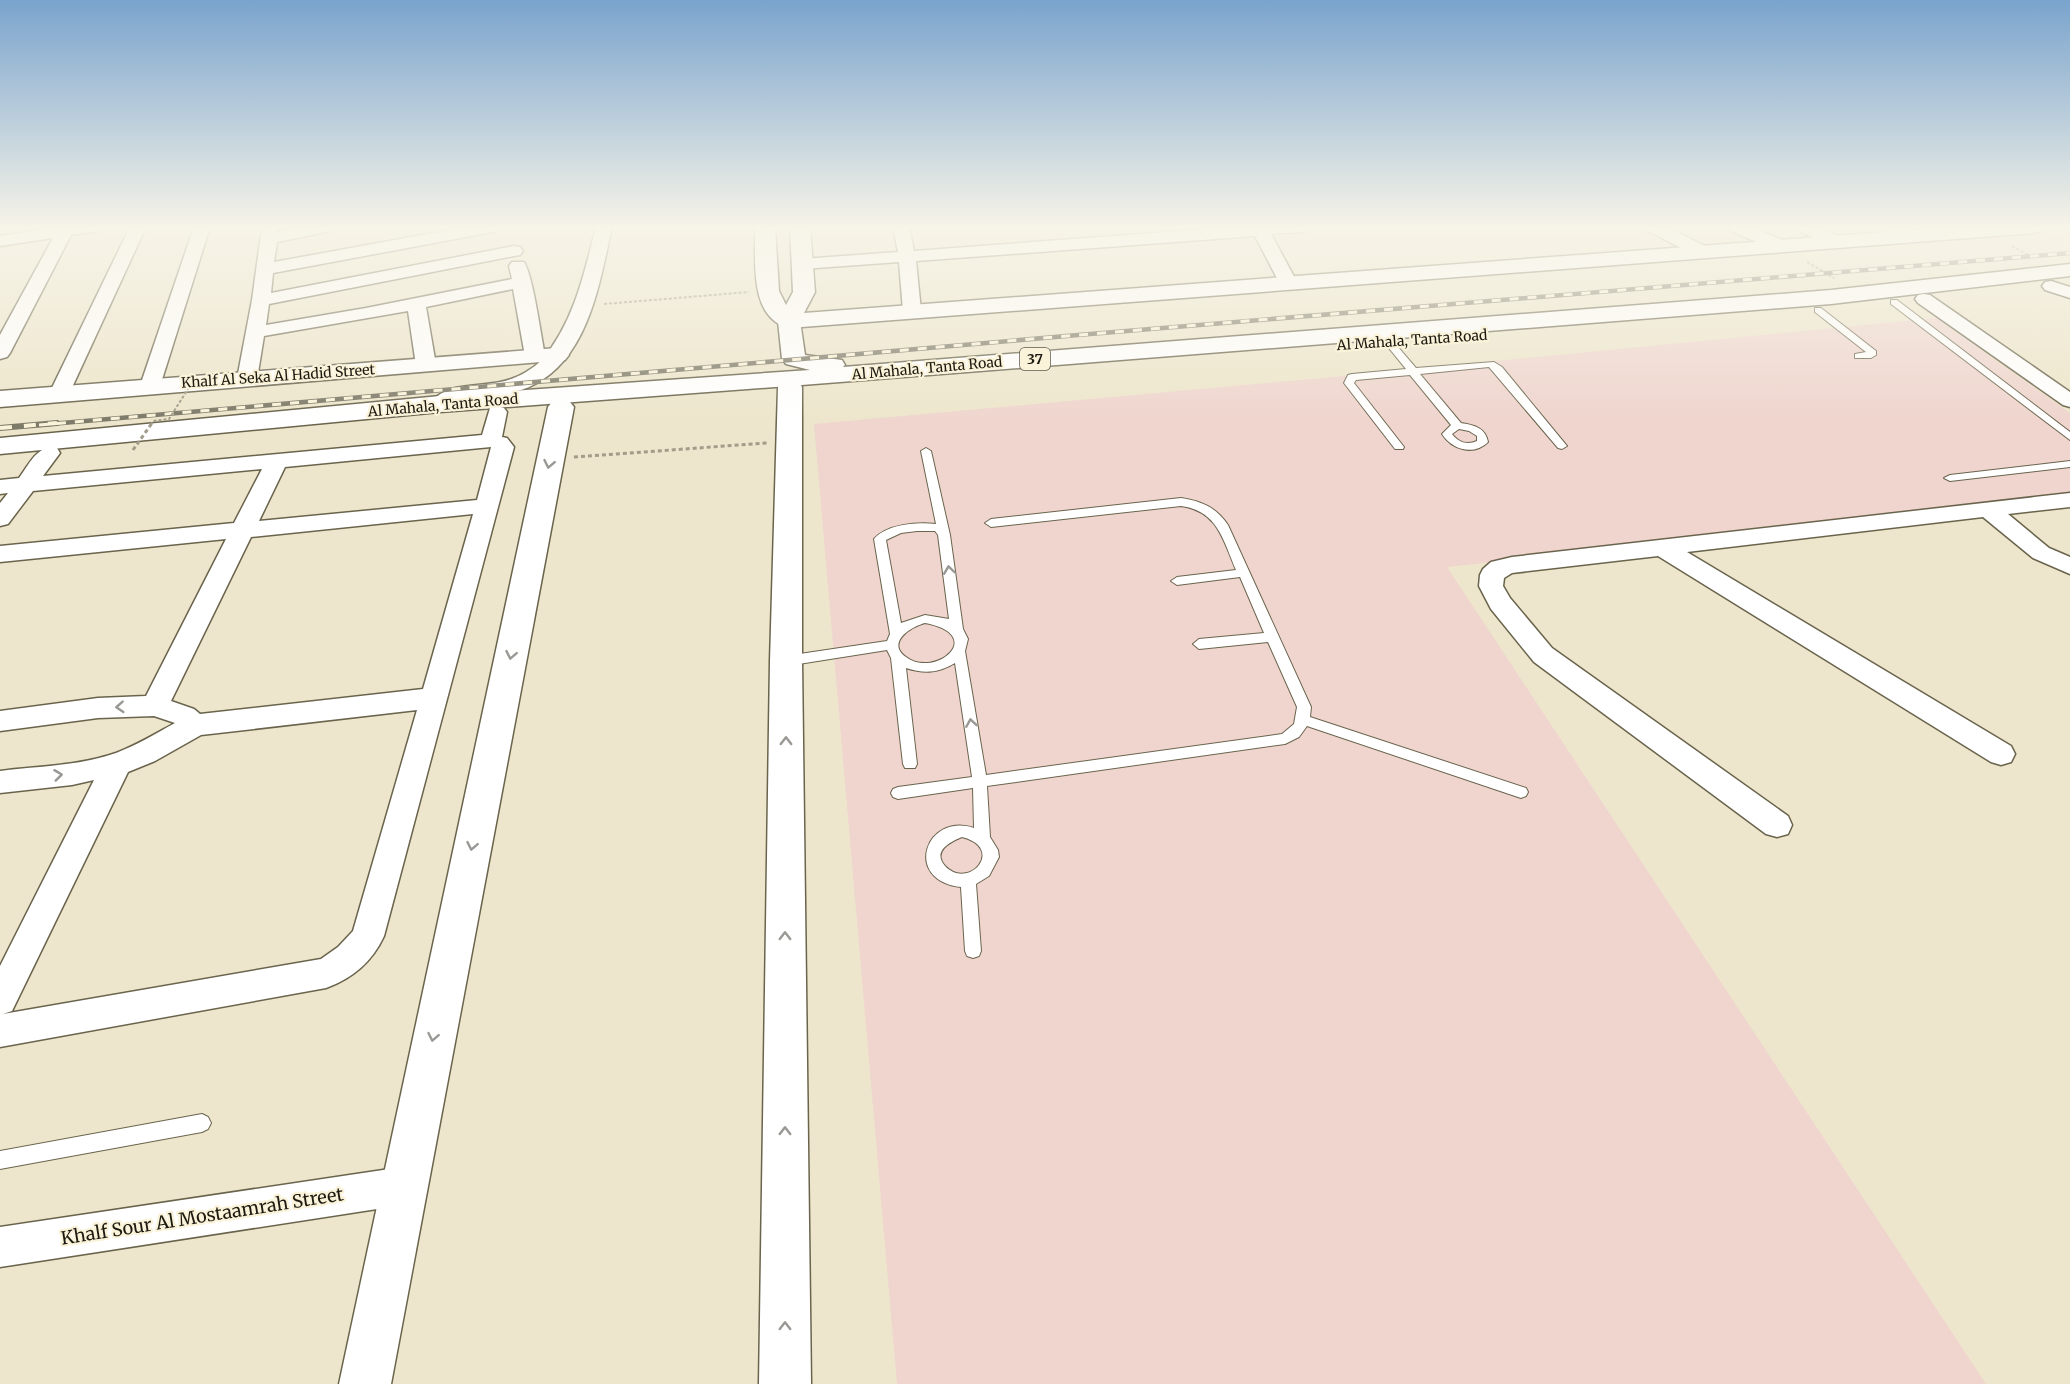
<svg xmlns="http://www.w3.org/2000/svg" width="2070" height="1384" viewBox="0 0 2070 1384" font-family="Merriweather,serif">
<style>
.medical{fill:#efd5ce}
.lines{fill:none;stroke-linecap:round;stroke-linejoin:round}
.lane-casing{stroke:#6a644d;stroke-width:2}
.street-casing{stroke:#6a644d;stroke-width:3}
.secondary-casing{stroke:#6a644d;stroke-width:3}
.primary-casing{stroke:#6a644d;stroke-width:3}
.path-far1{stroke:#a29c89;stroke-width:2;stroke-dasharray:3 2;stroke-linecap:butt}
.path{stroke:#a29c89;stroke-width:3;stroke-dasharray:4 3;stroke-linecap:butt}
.lane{fill:#fff;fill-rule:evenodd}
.street{fill:#fff;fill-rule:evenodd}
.secondary{fill:#fff;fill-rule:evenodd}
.primary{fill:#fff;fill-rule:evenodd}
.rail-far1-casing{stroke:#7e7a69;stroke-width:4.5}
.rail-casing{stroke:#7e7a69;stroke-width:6}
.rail-far1{stroke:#faf3d9;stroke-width:3;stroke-dasharray:9;stroke-linecap:butt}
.rail{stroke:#faf3d9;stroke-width:4;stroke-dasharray:12;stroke-linecap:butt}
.path-bridge-far1{stroke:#a29c89;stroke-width:2;stroke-dasharray:3 2;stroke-linecap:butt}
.path-bridge{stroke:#a29c89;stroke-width:3;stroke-dasharray:4 3;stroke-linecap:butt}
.oneway{stroke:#999894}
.labels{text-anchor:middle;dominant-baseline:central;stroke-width:4.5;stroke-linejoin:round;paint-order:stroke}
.far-street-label{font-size:14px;fill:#1d1a11;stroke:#faf3d9}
.shield{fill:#faf3d9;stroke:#5f5b4d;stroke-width:1.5}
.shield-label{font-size:14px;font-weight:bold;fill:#1d1a11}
.near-street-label{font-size:18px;fill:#1d1a11;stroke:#faf3d9}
</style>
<rect width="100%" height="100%" fill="#ede6cc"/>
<path class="medical" d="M1936 318 2070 413V499L1447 567 1986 1384H897L814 424 1322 378Z"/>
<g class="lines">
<defs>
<g id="lane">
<path d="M1891 300H1897L2070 432V440L1891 304Z"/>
<path d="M1815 308H1821L1876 351V355L1871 358H1855V354L1866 352 1815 312Z"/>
<path d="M1389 339 1392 340 1416 368 1494 362 1502 367 1567 446 1562 449 1558 448 1489 367 1420 374 1461 423C1474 425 1486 428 1488 442 1474 456 1452 450 1442 434L1451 425 1410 375 1356 380 1354 383 1404 447 1403 449H1395L1344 383 1348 375 1352 374 1406 369 1384 342ZM1459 429 1469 431 1477 436V441C1468 445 1459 443 1452 434Z"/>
<path d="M926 448 931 451 950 535 963 629 968 639 965 651 986 775 1282 734 1294 724 1297 707 1268 642 1199 649 1193 644 1199 639 1264 633 1240 577 1177 585 1171 581 1177 577 1236 570C1223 540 1218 511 1181 506L991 527 985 523 991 519 1181 498C1201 501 1216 507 1228 525L1311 707 1310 717 1526 788 1528 792 1526 796 1521 798 1307 726 1299 737 1285 744 987 786 990 837 998 850 999 857 989 876 976 884 981 951 979 956 973 958 967 956 965 951 961 887C902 880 926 812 974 828L973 788 898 799 893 797 891 793 893 789 898 787 972 777 955 663C939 673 924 674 906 668L917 764 915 768H905L903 764 891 658 887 650 786 666 779 661 786 656 887 641 890 634 874 539C887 524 917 522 936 524L921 451ZM917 531H935L938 535 949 619 925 615 901 623 886 540 901 533ZM925 623C988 635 935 679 906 657 886 643 910 627 925 623ZM962 837C1006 848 969 891 945 866 932 851 950 842 962 837Z"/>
<path d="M2070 461V467L1950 481 1944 478 1950 475Z"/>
<path d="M202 1114 208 1117 211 1123 208 1129 202 1132 0 1169V1151Z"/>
</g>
<g id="street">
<path d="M59 227H101L99 231 71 235 10 353 7 357 0 359V335L53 238 0 246V236Z"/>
<path d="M130 227H146L69 394 66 398H52L49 394Z"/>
<path d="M194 227H210L160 386 157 390H143L140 386Z"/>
<path d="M262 227H278V232L302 227H333L331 231 277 242 274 262 466 227H501L493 232 273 273 271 293 514 246 520 247 523 251 520 255 514 256 269 304 266 325 366 308 512 279 509 266 512 262H524C533 276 541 336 545 356L542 360C574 322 584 274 596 227H612C600 281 589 356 535 384 517 394 495 395 476 397 460 399 448 412 433 408L430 404C445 382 477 387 500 382 516 379 530 371 542 360H528L525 356 513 289 426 307 436 365 433 369H419L416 365 408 311 264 336 257 379 254 383H240L237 379 252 300Z"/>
<path d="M893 227H909L914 251 1235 227H1311L1303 232 1271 234 1298 284 1295 288H1283L1280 284 1255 236 916 261 921 311 919 315H905L903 311 899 262 802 269 796 268 793 264 796 260 802 259 898 252Z"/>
<path d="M1646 227H1667L1709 248 1712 252 1709 256H1697L1648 231Z"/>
<path d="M1729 227H1751L1787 242 1790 246 1787 250H1775L1731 231Z"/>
<path d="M1797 227H1818L1843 238 1845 242 1843 246H1831L1799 231Z"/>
<path d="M1883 227C1896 227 1911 225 1920 236L1912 241 1885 231Z"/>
<path d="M2051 281 2070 287V298L2045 290 2042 286 2045 282Z"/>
<path d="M1924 294 1930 295 2070 392V407L2063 405 1918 303 1915 299 1918 295Z"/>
<path d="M497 406 504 408 507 412 502 437 507 438 514 447 384 936C372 962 353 978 326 988L0 1047V966L94 780 72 785 0 793V771C38 766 79 766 116 753 137 745 155 734 175 723L154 716 98 718 0 731V711L98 698 146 696 226 539 0 562V546L234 523 262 469 33 491 8 524 0 526V503L8 493 0 494V480L19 478C29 465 37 444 57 448L60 453 43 476 482 435 490 408ZM491 447 477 500 259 521 285 467ZM473 514 423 689 200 714 194 709 171 701 251 537ZM417 710 353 931 338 947 321 959 3 1014 12 1011 128 772 155 761 201 735Z"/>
<path d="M2070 493V507L2008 514 2049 548 2070 557V574L2033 558 1983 517 1687 552 2011 746 2015 754 2011 762 2001 765 1991 762 1658 556 1512 573 1504 578 1503 586 1510 598 1552 648 1788 816 1792 825 1788 834 1777 837 1766 834 1534 662 1491 609 1479 586 1480 575 1483 569 1491 562 1512 557Z"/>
<path d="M403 1167 416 1173 422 1186 416 1199 403 1205 0 1267V1227Z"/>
</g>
<g id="secondary">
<path d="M755 227H775L779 291 786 305 793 292 790 227H810L815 292 804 313 1953 227H2044L2041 231 2034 233 789 328C748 318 756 259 755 227Z"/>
<path d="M557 348 565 350 569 355 565 360 0 407V391Z"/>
<path d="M790 380 799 382 802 387V661L811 1384H759L770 661 778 387 781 382Z"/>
<path d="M561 399 570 402 574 407 391 1384H339L548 407 552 402Z"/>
</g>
<path id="primary" d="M2070 264V276L1831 304 789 386 440 412 0 454V438L440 396 810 370 786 364 782 359 778 321 781 316 789 314 797 316 800 321 805 355 842 360 845 365 843 367 1831 290Z"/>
</defs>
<use href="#lane" class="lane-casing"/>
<use href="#street" class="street-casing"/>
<use href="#secondary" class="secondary-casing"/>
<use href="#primary" class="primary-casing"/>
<g class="path-far1">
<path d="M2012 246 2032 257"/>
<path d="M1807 262 1834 278"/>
<path d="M604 304 749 292"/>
</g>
<path class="path" d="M574 457 767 443"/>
<use href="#lane" class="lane"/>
<use href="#street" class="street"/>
<use href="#secondary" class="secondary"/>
<use href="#primary" class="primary"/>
<defs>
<path id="rail-far1" d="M39 425 1078 335 2070 253"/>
<path id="rail" d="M0 428 57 423"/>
</defs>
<use href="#rail-far1" class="rail-far1-casing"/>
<use href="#rail" class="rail-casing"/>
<use href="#rail-far1" class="rail-far1"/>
<use href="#rail" class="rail"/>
<path class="path-bridge-far1" d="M151 425 153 421 169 419 188 389"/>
<path class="path-bridge" d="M133 450 152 423"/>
</g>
<defs><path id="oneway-chevron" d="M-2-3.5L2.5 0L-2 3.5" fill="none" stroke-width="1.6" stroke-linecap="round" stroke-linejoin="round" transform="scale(1.5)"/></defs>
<g class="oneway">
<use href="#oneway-chevron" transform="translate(549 464) rotate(101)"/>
<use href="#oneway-chevron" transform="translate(949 570) rotate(-98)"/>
<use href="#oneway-chevron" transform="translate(511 655) rotate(101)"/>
<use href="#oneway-chevron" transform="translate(120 707) rotate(176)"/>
<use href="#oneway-chevron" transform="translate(971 723) rotate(-99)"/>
<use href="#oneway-chevron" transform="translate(786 741) rotate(-90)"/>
<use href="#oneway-chevron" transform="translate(58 775) rotate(-7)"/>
<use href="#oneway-chevron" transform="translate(472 846) rotate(101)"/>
<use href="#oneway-chevron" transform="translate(785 936) rotate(-90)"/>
<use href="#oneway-chevron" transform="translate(433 1037) rotate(101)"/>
<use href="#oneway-chevron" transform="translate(785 1131) rotate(-90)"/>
<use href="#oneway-chevron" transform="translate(785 1326) rotate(-90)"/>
</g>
<linearGradient id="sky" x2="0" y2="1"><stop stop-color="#7aa4cd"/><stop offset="0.54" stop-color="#f7f4e8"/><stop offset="1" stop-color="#f7f4e8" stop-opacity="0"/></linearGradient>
<rect width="2070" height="421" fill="url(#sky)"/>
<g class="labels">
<g class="far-street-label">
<text transform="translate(1412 340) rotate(-4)">Al Mahala, Tanta Road</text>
<text transform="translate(927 368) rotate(-5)">Al Mahala, Tanta Road</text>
<text transform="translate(278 376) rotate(-4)">Khalf Al Seka Al Hadid Street</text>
<text transform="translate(443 405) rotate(-5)">Al Mahala, Tanta Road</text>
</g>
<rect class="shield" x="1020" y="348" width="30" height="22" rx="4.5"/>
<g class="shield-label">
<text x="1035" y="359">37</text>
</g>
<g class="near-street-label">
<text transform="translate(202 1216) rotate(-9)">Khalf Sour Al Mostaamrah Street</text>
</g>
</g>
</svg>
